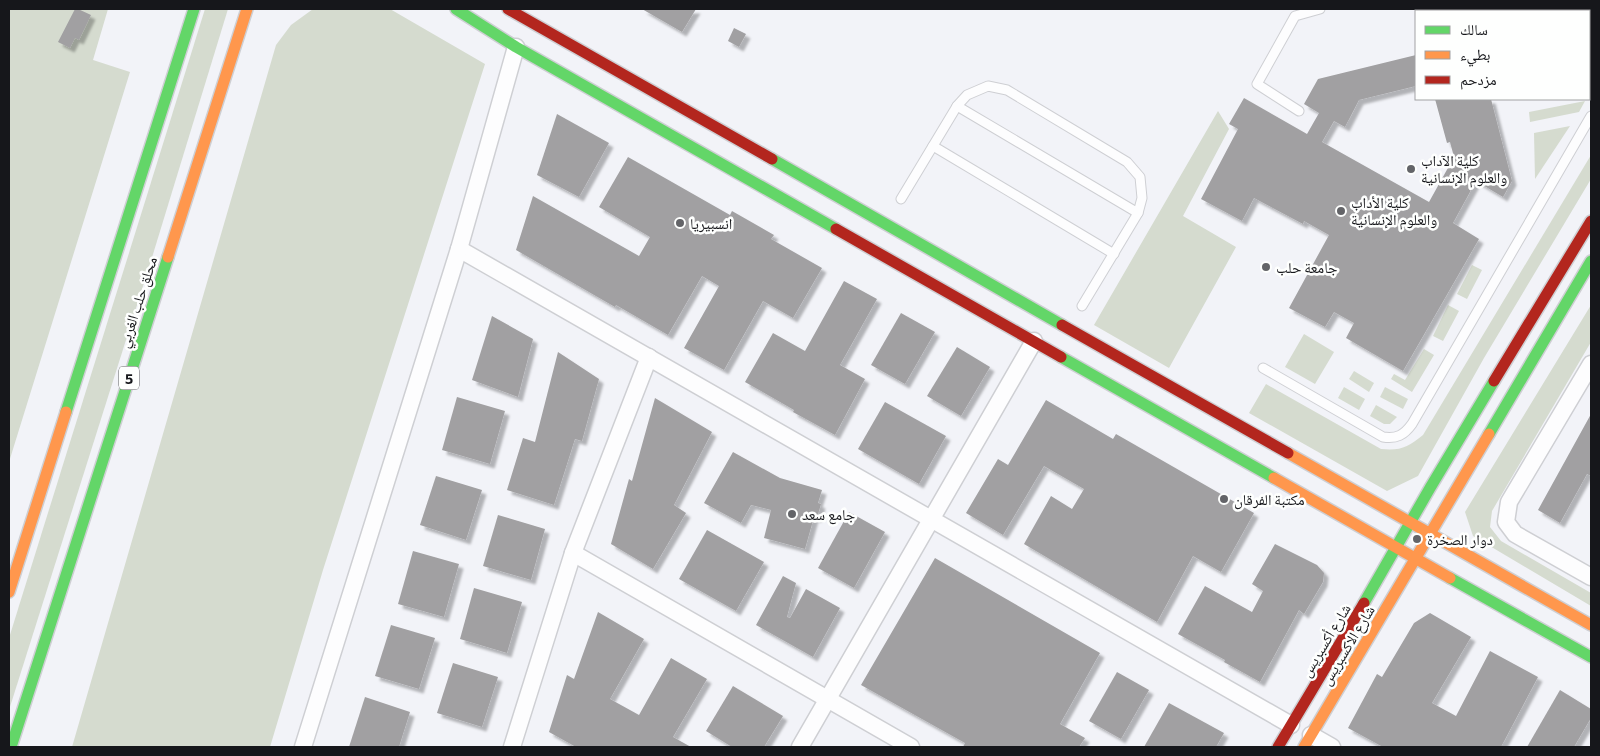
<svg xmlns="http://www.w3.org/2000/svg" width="1600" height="756" viewBox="0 0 1600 756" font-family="Commissioner,'Noto Naskh Arabic',sans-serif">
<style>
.green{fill:#d5dbcf}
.building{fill:#a1a0a2;filter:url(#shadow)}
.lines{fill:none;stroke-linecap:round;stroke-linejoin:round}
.lane-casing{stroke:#cecfd3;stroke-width:11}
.street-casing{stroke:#cecfd3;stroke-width:19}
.fast-casing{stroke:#cecfd3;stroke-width:14}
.slow-casing{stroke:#cecfd3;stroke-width:14}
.jam-casing{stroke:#cecfd3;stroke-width:14}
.lane{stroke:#fdfdfe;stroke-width:9}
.street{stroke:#fdfdfe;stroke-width:16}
.fast{stroke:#63d668;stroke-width:11}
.slow{stroke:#ff974d;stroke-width:11}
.jam{stroke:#b3261e;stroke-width:11}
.poi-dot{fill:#636468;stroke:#fefffe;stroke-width:2}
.labels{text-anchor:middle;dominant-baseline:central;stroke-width:5;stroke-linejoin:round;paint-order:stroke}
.shield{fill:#fefffe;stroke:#5c5d5f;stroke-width:1}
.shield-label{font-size:14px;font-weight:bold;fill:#16171b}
.poi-label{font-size:15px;fill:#16171b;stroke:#fefffe;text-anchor:start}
.street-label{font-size:15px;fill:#16171b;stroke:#fefffe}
</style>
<defs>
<filter id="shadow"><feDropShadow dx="4.5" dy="4.5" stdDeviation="1" flood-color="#0004"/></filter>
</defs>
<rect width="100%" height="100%" fill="#f2f3f8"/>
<g class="green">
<path d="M9 9H108L93 60 130 72 9 462Z"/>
<path d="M205 9H228L150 264 9 710V638Z"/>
<path d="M313 9H390L485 64 323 570 270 747H72L276 45 291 25Z"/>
<path d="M1585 101 1579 112 1530 122 1529 112Z"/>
<path d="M1218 111 1229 129 1183 216 1236 247 1169 368 1094 325Z"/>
<path d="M1570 126 1535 179 1534 133Z"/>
<path d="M1591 155V179L1484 358 1418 476 1387 491 1249 413 1266 384 1381 449C1401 451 1408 447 1423 435Z"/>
<path d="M1472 265 1482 270 1467 299 1457 294Z"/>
<path d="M1448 305 1459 311 1443 341 1433 336Z"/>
<path d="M1591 305V342L1492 511 1490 527 1501 541 1591 593V606L1473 536 1465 512Z"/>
<path d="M1304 334 1334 352 1315 384 1285 367Z"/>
<path d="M1424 349 1434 355 1412 392 1391 379 1394 374 1405 380Z"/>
<path d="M1354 371 1374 383 1369 392 1349 379Z"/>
<path d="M1344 387 1365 399 1359 410 1338 398Z"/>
<path d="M1385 387 1408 399 1403 409 1380 397Z"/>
<path d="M1376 405 1397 417 1390 424H1384L1370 416Z"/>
</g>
<g class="building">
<path d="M75 9H78L91 15 79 40 75 38 70 48 58 42Z"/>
<path d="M642 9H696L682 32Z"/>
<path d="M734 28 746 34 739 47 728 41Z"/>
<path d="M1416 55V86L1359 100 1345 127 1334 121 1322 142 1429 202 1454 157 1450 142 1447 143 1435 99H1491L1512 181 1503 197 1476 181 1453 223 1479 239 1403 371 1346 338 1354 323 1334 312 1325 327 1289 308 1329 235 1304 221 1303 224 1254 198 1242 221 1201 199 1238 129 1229 124 1244 98 1307 134 1319 113 1304 104 1318 79Z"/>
<path d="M557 114 609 143 579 197 537 175Z"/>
<path d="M628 157 730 215 732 211 774 235 771 239 822 268 793 318 763 301 724 370 684 348 719 286 702 276 668 335 616 305 615 307 516 250 533 196 639 256 650 237 599 207Z"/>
<path d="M844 281 877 299 840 365 865 379 835 435 793 412 794 410 745 382 773 333 805 351Z"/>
<path d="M901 313 935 332 905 384 871 365Z"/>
<path d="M492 316 533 339 518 397 472 380Z"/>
<path d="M957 347 990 367 961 416 927 396Z"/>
<path d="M558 352 599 379 582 441 575 439 554 505 507 490 523 438 535 442Z"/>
<path d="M457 397 505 411 490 464 442 450Z"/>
<path d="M655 398 712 432 674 505 686 513 653 569 611 544 629 479 632 481Z"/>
<path d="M1046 400 1113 439 1116 434 1254 513 1221 572 1193 556 1157 622 1024 544 1051 496 1072 509 1084 489 1044 466 1003 535 966 513 998 459 1008 465Z"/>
<path d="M885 402 946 436 919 484 858 449Z"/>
<path d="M1591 414V476L1587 474 1560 523 1538 510Z"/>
<path d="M733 452 780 478 822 490 818 503 821 504 817 518 814 517 805 549 764 538 771 510 751 505 741 523 704 503Z"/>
<path d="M436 476 482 490 466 540 420 525Z"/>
<path d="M849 512 885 532 854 588 818 568Z"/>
<path d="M498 515 545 529 531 580 483 566Z"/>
<path d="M707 530 764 562 736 611 679 579Z"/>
<path d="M1275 544 1317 565 1324 573 1323 582 1304 614 1299 610 1260 682 1224 662 1225 660 1178 634 1205 586 1252 612 1263 591 1252 584Z"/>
<path d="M413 551 459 564 444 617 398 604Z"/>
<path d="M935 558 1100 653 1060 724 1085 738 1079 747H963L965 743 861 685Z"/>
<path d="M783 576 796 583 787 617 790 618 806 589 840 608 813 657 756 625Z"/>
<path d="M474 588 522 602 507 653 460 639Z"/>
<path d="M598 612 644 639 610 699 639 715 671 658 707 679 673 737 691 747H576L549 732 567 675 574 679Z"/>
<path d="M1430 613 1471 637 1432 703 1456 716 1490 651 1538 677 1501 747H1383L1348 728 1377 674 1382 677 1414 623Z"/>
<path d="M391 625 435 638 419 689 375 676Z"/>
<path d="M453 663 498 677 482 727 437 713Z"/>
<path d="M1117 672 1149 690 1121 739 1089 721Z"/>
<path d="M733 686 783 716 764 747H732L706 731Z"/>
<path d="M1560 690 1591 709V718L1574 747H1527Z"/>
<path d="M365 697 410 712 399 747H349Z"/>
<path d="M1169 703 1224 733 1216 747H1144Z"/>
</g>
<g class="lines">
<defs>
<g id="lane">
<path d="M1557 9 1560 11"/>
<path d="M1589 36 1591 38"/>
<path d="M957 106 1138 213"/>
<path d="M1299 111 1257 84 1295 16 1320 9"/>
<path d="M933 146 1114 254"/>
<path d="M901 199 957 106 967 95 988 86 1007 90 1127 162 1140 177 1142 198 1138 213 1082 306"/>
<path d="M1263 368 1383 437C1397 439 1404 435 1412 424L1591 116"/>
</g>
<g id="street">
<path d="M459 249 1291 725"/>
<path d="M1591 364 1509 502 1506 522 1515 534 1591 577"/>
<path d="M573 553 911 747"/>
<path d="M1311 735 1332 747"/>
<path d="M303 747 459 249 516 47"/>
<path d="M512 747 573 553 649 357"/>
<path d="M800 747 1034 341"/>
</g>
<g id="fast">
<path d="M456 9 516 47 836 229"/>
<path d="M772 159 1062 325"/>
<path d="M1061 357 1274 478"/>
<path d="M66 412 194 9"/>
<path d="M1489 434 1591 261"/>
<path d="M1450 578 1591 657"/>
<path d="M1364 603 1430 488 1494 381"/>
<path d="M11 747 168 257"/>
</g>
<g id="slow">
<path d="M168 257 247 9"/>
<path d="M1288 453 1591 625"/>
<path d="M1274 478 1450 578"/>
<path d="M9 592 66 412"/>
<path d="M1304 747 1489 434"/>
</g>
<g id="jam">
<path d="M508 9 772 159"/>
<path d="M836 229 1061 357"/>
<path d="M1062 325 1288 453"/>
<path d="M1494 381 1591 221"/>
<path d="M1278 747 1364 603"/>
</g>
</defs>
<use href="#lane" class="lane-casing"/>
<use href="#street" class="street-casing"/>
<use href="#fast" class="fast-casing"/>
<use href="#slow" class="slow-casing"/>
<use href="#jam" class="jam-casing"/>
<use href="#lane" class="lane"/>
<use href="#street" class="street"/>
<use href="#fast" class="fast"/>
<use href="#slow" class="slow"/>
<use href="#jam" class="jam"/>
</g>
<g class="poi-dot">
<circle cx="1411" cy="169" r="5"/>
<circle cx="1341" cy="211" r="5"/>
<circle cx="680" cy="223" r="5"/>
<circle cx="1266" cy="267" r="5"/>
<circle cx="1224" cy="499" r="5"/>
<circle cx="792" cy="514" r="5"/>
<circle cx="1417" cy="539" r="5"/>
</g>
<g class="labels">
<rect class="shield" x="119" y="366.5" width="20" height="23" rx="4"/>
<g class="shield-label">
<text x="129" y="378">5</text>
</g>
<g class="poi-label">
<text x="1421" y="160">كلية الآداب<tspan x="1421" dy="17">والعلوم الإنسانية</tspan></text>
<text x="1351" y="202">كلية الأداب<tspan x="1351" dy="17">والعلوم الإنسانية</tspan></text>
<text x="690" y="223">انسبيريا</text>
<text x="1276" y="267">جامعة حلب</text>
<text x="1234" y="499">مكتبة الفرقان</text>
<text x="802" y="514">جامع سعد</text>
<text x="1427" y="539">دوار الصخرة</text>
</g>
<g class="street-label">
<text transform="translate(137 302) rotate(-72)">محلق حلب الغربي</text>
<text transform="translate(1325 640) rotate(-59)">شارع أكسبريس</text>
<text transform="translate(1347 645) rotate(-59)">شارع الاكسبريس</text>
</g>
</g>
<rect width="1600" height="756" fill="none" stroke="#16171b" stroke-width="20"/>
<rect x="1415" y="10" width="175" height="90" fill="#fefffe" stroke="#a1a2a3"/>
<rect x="1425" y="26" width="25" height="8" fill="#63d668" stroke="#a1a2a3"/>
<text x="1460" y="35" font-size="15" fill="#16171b">سالك</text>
<rect x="1425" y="51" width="25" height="8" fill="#ff974d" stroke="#a1a2a3"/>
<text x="1460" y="60" font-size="15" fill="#16171b">بطيء</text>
<rect x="1425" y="76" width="25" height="8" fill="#b3261e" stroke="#a1a2a3"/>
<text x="1460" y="85" font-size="15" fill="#16171b">مزدحم</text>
</svg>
